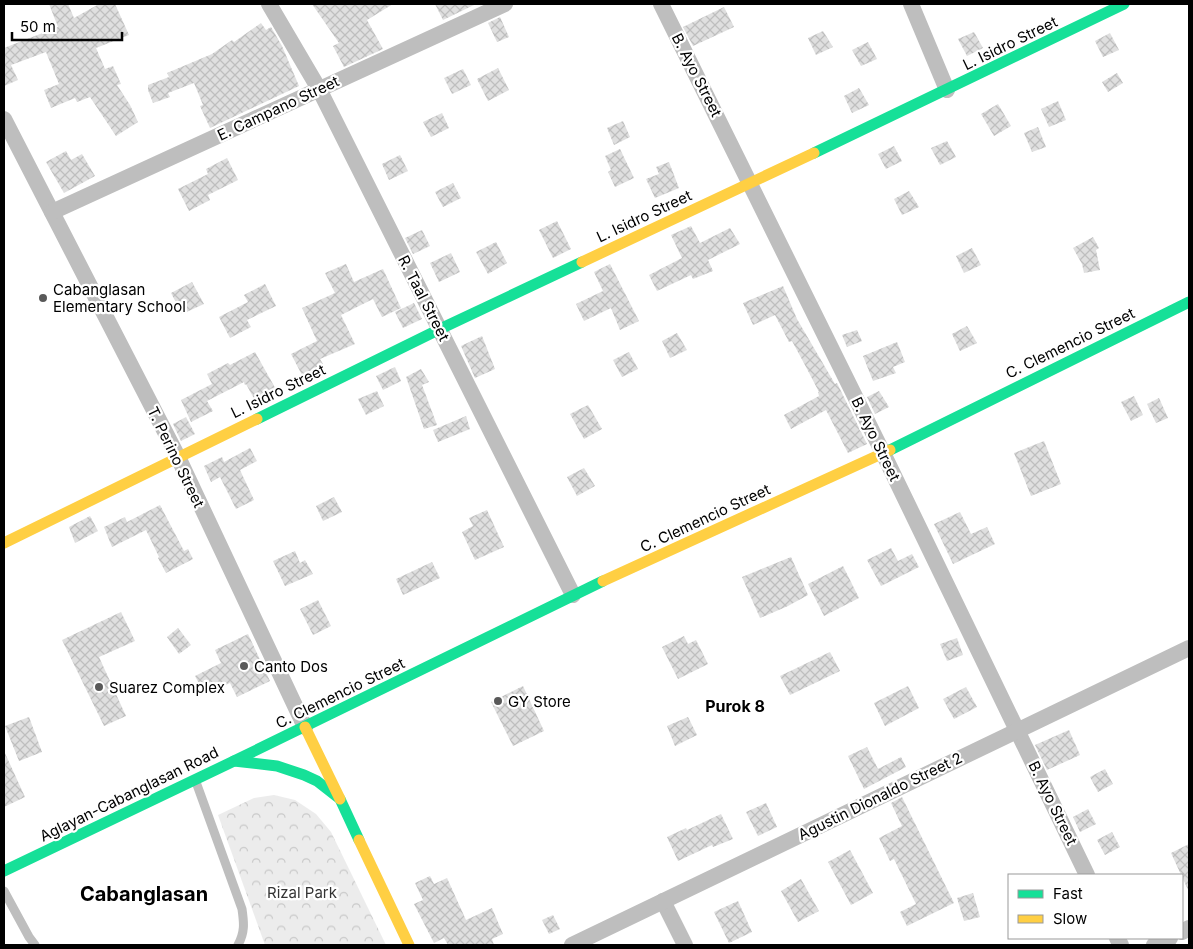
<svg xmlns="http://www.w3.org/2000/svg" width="1193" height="949" viewBox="0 0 1193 949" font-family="Inter,sans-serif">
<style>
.park{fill:url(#park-crowns)}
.building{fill:url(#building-cross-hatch)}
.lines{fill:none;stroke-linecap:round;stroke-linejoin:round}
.lane{stroke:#bebebe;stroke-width:9}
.street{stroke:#bebebe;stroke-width:16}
.fast{stroke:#16e098;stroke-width:11}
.slow{stroke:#ffcf43;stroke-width:11}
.poi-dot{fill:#595959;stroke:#fff;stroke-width:2}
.labels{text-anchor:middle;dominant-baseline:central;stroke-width:4.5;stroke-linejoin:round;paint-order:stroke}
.street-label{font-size:15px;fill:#000;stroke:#fff}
.poi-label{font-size:15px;fill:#000;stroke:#fff;text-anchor:start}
.park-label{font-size:15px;fill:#333;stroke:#fff}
.neighbourhood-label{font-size:16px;font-weight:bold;fill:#000;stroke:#fff}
.district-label{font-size:20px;font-weight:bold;fill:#000;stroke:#fff}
</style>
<defs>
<pattern id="park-crowns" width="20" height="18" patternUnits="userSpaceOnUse" patternTransform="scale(1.25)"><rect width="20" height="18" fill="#ececec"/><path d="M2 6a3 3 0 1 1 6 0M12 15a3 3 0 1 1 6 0" fill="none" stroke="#c9c9c9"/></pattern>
<pattern id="building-cross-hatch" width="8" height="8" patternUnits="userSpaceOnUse" patternTransform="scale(1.25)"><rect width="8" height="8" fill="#dfdfdf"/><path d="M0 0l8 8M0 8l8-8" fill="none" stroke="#bebebe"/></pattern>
</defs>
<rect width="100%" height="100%" fill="#fff"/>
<path class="park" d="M274 795 295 800 316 814 331 832 386 945H265L218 815 254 798Z"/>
<g class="building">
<path d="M49 4H68L74 18 99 4H115L129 35 96 48 105 69 113 66 121 84 117 85 130 105 138 122 116 136 90 97 77 102 75 98 51 108 44 90 59 84 46 52 11 65 18 80 4 86V48L58 27Z"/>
<path d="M312 4H393L367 20 383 49 344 67 333 46 339 43Z"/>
<path d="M435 4H476L443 20Z"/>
<path d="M724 7 734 27 693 46 683 27Z"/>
<path d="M500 17 509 37 497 42 488 23Z"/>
<path d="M261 23 266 30 271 27 282 46 299 86 210 128 200 106 203 105 194 83 168 93 170 97 153 103 148 90V85L169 77 167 73 212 54 232 40 234 42Z"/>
<path d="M823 31 833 47 816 55 808 38Z"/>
<path d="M974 32 983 48 967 56 958 39Z"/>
<path d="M1110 33 1119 50 1103 57 1095 41Z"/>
<path d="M868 42 877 59 861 66 852 50Z"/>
<path d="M498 68 509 90 488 101 477 79Z"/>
<path d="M463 69 471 85 452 94 444 78Z"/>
<path d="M1117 73 1123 83 1108 92 1102 82Z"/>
<path d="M859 88 869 105 852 113 844 96Z"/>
<path d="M1058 101 1066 120 1049 127 1041 109Z"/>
<path d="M998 104 1011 126 994 136 981 114Z"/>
<path d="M442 113 449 128 431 137 423 122Z"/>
<path d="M623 121 630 137 614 145 607 128Z"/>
<path d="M1038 127 1046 147 1032 152 1024 133Z"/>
<path d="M947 141 956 157 940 165 931 148Z"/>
<path d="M894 146 902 161 886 169 878 154Z"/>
<path d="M620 149 634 178 615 187 608 172 611 170 605 156Z"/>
<path d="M66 151 71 160 82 154 95 176 64 193 46 162Z"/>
<path d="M400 155 408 171 389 180 382 164Z"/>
<path d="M227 158 238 180 208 195 210 200 189 211 178 189 208 174 206 169Z"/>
<path d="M669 162 679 188 655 198 646 179 659 174 656 167Z"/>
<path d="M453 183 461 198 443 207 435 192Z"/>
<path d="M909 191 919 207 902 215 894 199Z"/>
<path d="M557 221 571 249 553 258 539 230Z"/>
<path d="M691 226 700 243 730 228 740 244 708 260 713 271 693 279 691 275 657 291 649 275 682 258 671 235Z"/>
<path d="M422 230 430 246 413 254 405 238Z"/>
<path d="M1093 237 1099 248 1096 250 1100 270 1084 273 1082 264 1073 248Z"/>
<path d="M496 242 507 263 488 274 476 252Z"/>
<path d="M972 248 981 265 964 273 956 256Z"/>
<path d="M451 253 460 272 439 282 430 263Z"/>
<path d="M346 264 354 282 383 269 401 308 382 317 373 299 341 315 355 344 320 359 323 364 302 375 291 354 317 341 302 308 335 293 325 273Z"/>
<path d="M610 264 639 321 620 330 611 308 584 321 576 304 603 291 594 272Z"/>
<path d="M192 282 204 304 182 314 171 293Z"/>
<path d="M265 284 276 306 247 320 251 327 230 338 219 317 248 302 244 295Z"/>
<path d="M783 286 797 319 835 384 837 383 867 444 848 453 826 410 791 429 784 415 819 396 818 392H819L806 367 792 341 789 342 775 315 753 325 743 303Z"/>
<path d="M414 303 422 319 403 328 395 312Z"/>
<path d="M967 326 977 343 960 351 952 334Z"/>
<path d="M857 330 862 341 847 347 842 335Z"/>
<path d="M677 333 687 350 670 358 662 341Z"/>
<path d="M482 336 495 369 475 378 461 346Z"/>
<path d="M897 342 905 362 893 367 896 373 873 381 863 356Z"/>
<path d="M255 352 278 393 257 404 246 384 245 385 244 382 207 401 213 411 191 422 181 400 212 384 207 374 228 363 230 365Z"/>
<path d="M629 352 638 369 622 377 613 360Z"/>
<path d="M395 367 401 381 383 390 376 376Z"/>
<path d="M421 369 429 382 422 385 437 425 424 429 406 377Z"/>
<path d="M377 391 384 406 366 415 358 399Z"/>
<path d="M879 391 889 407 875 414 867 397Z"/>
<path d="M1134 396 1143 415 1131 421 1121 402Z"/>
<path d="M1159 398 1168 418 1156 423 1147 404Z"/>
<path d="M588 405 602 429 584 439 570 414Z"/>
<path d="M466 416 470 429 438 442 433 430Z"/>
<path d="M186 417 195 434 181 441 173 424Z"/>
<path d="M1044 441 1061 484 1031 496 1014 453Z"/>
<path d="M250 448 257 461 240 470 254 500 236 509 220 477 211 482 204 466 222 457 224 462Z"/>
<path d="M584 468 595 486 577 496 567 477Z"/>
<path d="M334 497 342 512 323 521 316 506Z"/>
<path d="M160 505 184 551 188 549 193 559 166 573 158 558 159 557 146 530 112 547 104 527 125 517 127 522Z"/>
<path d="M487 510 504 547 475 560 462 532 473 526 469 518Z"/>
<path d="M960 512 971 534 987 527 995 544 953 564 934 524Z"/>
<path d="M90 516 98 531 75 543 69 527Z"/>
<path d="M891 548 898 561 912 554 919 567 881 586 867 560Z"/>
<path d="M295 551 300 563 305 560 313 574 285 586 273 561Z"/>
<path d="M791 557 808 595 788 606 760 618 742 577Z"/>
<path d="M432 562 440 578 403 595 396 579Z"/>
<path d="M843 566 859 598 824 616 808 584Z"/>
<path d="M318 600 331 626 313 635 300 609Z"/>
<path d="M121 612 135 641 99 657 126 716 104 726 62 640Z"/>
<path d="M178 628 191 645 179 654 167 637Z"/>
<path d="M248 634 270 681 237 697 230 683 205 695 195 676 221 663 215 650Z"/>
<path d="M684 636 688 644 696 640 708 664 678 679 662 647Z"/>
<path d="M957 638 963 655 947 661 940 644Z"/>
<path d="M830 652 840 671 790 695 780 676Z"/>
<path d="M523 686 544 731 513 746 491 702Z"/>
<path d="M908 686 919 708 885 726 874 703Z"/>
<path d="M966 687 977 707 954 719 943 699Z"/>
<path d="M29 717 42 752 19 761 5 726Z"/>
<path d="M688 717 697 735 675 746 667 726Z"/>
<path d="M1069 730 1080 755 1047 770 1035 745Z"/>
<path d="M867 747 878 769 901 757 906 767 864 789 848 756Z"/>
<path d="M4 751 25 797 4 807Z"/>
<path d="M1105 769 1113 784 1098 792 1090 777Z"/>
<path d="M902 797 954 903 907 926 900 912 916 904 894 859 890 861 879 838 902 826 891 803Z"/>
<path d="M766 803 777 827 758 836 746 812Z"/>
<path d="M1088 809 1096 824 1080 832 1073 817Z"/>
<path d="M721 814 733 839 713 847 712 845 678 861 667 837 686 828 687 830Z"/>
<path d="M1112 832 1120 847 1105 855 1097 840Z"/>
<path d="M1189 844V892L1171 853Z"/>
<path d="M850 850 873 893 851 905 828 862Z"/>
<path d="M430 876 434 884 447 878 466 920 492 908 503 934 492 939 494 945H448L444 938 434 943 414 904 423 900 415 883Z"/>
<path d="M801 879 819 911 798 922 781 891Z"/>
<path d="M973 893 980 917 964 921 957 898Z"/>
<path d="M738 901 752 932 729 943 714 912Z"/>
<path d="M553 915 560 929 549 934 542 920Z"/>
</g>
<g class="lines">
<g class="lane">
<path d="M196 782 242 909C244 923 245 932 238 945"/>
<path d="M4 891 29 937 35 945"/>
</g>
<g class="street">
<path d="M269 4 319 89 573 595"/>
<path d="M661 4 883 453 1087 875"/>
<path d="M911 4 947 90"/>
<path d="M4 119 178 457 305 727"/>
<path d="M52 212 505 4"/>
<path d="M663 901 685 945"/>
<path d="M1182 932 1189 928"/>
<path d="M1117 938 1121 945"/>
<path d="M572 945 1189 648"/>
<path d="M1154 945 1170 938"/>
</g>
<g class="fast">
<path d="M814 153 1124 4"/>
<path d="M257 419 440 329 582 262"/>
<path d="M890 450 1189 302"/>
<path d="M234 761 603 581"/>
<path d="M4 871 234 761 277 766 304 775 317 781 340 799 359 840"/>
</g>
<g class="slow">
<path d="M582 262 814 153"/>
<path d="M4 543 257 419"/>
<path d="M603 581 890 450"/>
<path d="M305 727 340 799"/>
<path d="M359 840 409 945"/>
</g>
</g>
<g class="poi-dot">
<circle cx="43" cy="298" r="5"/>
<circle cx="244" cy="666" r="5"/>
<circle cx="99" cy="687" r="5"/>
<circle cx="498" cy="701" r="5"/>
</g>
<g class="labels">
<g class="street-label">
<text transform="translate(1010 43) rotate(-26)">L. Isidro Street</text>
<text transform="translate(697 75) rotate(63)">B. Ayo Street</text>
<text transform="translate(278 108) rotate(-25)">E. Campano Street</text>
<text transform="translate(644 216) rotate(-25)">L. Isidro Street</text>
<text transform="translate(424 298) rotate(63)">R. Taal Street</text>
<text transform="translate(1070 343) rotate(-26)">C. Clemencio Street</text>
<text transform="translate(278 391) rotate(-26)">L. Isidro Street</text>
<text transform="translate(876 439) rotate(64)">B. Ayo Street</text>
<text transform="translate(176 457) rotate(64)">T. Perino Street</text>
<text transform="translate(705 518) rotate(-25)">C. Clemencio Street</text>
<text transform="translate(340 693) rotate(-26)">C. Clemencio Street</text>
<text transform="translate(129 794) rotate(-26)">Aglayan-Cabanglasan Road</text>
<text transform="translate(880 796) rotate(-26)">Agustin Dionaldo Street 2</text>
<text transform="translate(1053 803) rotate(64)">B. Ayo Street</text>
</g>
<g class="poi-label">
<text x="53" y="289">Cabanglasan<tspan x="53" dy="17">Elementary School</tspan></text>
<text x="254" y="666">Canto Dos</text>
<text x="109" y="687">Suarez Complex</text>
<text x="508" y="701">GY Store</text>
</g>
<g class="park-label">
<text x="302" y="892">Rizal Park</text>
</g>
<g class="neighbourhood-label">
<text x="735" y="706">Purok 8</text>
</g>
<g class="district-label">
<text x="144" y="894">Cabanglasan</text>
</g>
</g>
<rect width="1193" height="949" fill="none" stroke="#000000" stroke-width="10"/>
<rect x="1008" y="874" width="175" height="65" fill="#ffffff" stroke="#999999"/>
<rect x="1018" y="890" width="25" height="8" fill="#16e098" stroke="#999999"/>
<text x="1053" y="899" font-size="15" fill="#000000">Fast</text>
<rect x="1018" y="915" width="25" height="8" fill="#ffcf43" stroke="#999999"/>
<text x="1053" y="924" font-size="15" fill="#000000">Slow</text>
<path d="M12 32v8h110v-8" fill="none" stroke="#000000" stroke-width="2.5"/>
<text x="20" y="32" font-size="15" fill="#000000" stroke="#ffffff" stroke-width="4" paint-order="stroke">50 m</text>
</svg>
